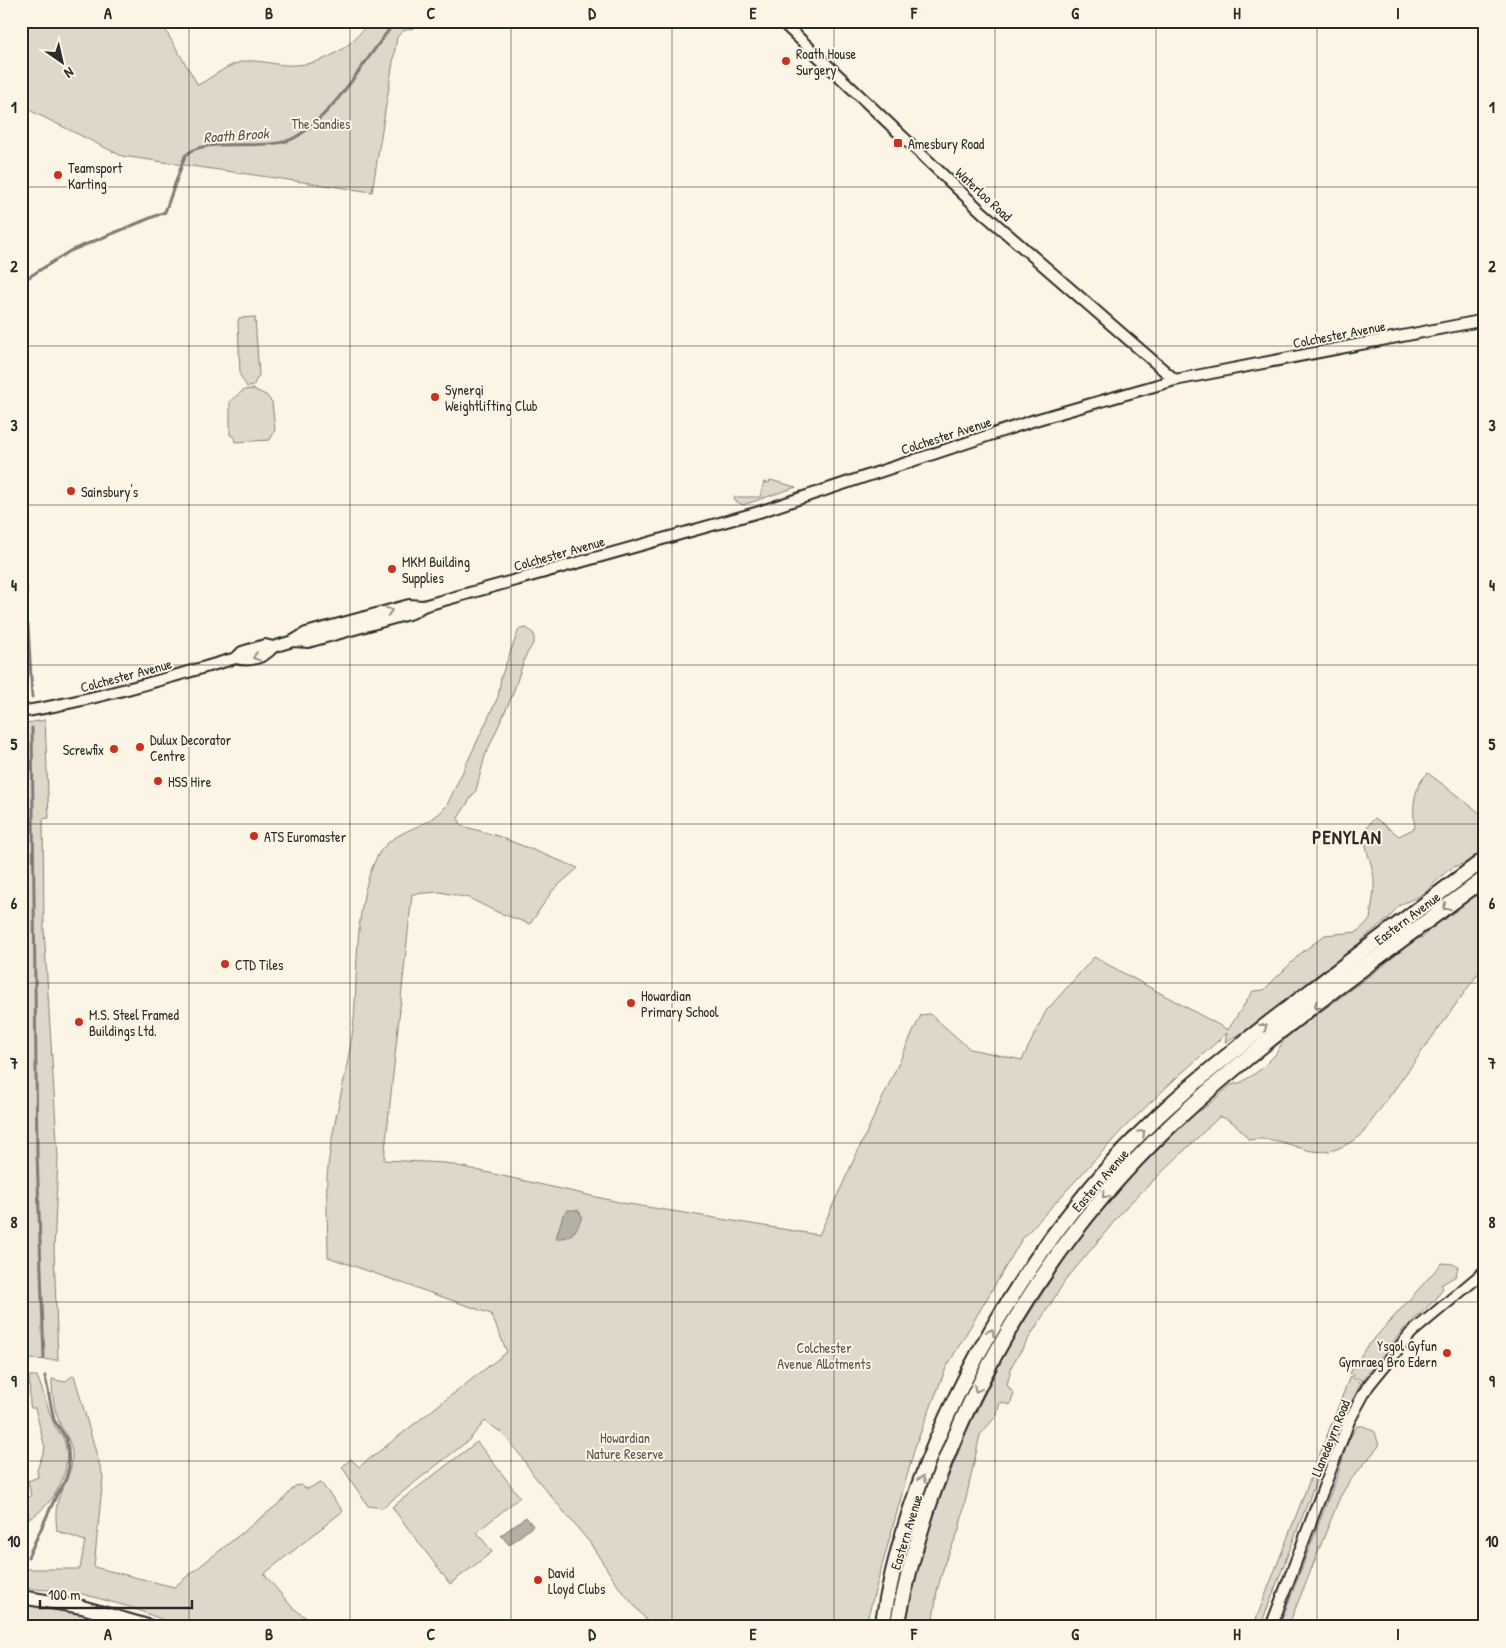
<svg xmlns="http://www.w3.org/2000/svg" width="1506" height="1648" viewBox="0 0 1506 1648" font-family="'Patrick Hand',sans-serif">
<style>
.green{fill:#ded8ca;stroke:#84827a}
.water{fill:#b4b0a5;stroke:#7d7b74}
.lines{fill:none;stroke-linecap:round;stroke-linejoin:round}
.stream{stroke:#7d7b74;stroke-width:3}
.tertiary-casing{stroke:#2b2b2b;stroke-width:14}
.primary-casing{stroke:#2b2b2b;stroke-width:16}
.trunk-casing{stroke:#2b2b2b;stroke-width:18}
.tertiary{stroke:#fcf5e5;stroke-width:10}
.primary{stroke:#fcf5e5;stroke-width:12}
.trunk{stroke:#fcf5e5;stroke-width:14}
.oneway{stroke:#949088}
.grid{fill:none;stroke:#2b2b2b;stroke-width:1;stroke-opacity:0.55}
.poi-dot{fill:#c8321e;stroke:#fcf5e5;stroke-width:2}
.labels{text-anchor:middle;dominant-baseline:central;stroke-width:4;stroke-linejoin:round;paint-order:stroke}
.poi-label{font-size:14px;fill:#2b2b2b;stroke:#fcf5e5;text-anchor:start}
.park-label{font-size:14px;fill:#585653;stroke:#fcf5e5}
.street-label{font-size:14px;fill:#2b2b2b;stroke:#fcf5e5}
.water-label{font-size:15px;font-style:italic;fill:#545350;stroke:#fcf5e5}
.district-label{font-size:19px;font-weight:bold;letter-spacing:1px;fill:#2b2b2b;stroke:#fcf5e5}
.neatline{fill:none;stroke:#2b2b2b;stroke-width:2}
.grid-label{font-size:16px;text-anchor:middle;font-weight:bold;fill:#2b2b2b}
</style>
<rect width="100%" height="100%" fill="#fcf5e5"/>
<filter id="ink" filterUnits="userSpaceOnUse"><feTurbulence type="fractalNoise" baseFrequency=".02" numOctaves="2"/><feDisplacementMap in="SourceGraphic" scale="10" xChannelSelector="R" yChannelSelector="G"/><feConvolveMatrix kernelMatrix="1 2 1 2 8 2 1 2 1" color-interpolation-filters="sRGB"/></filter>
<g filter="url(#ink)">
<g class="green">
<path d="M21 21H160L198 85C213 77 229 63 246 61 259 60 273 64 285 65 321 67 349 50 370 21H436L403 31 397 37 372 192 122 156 21 106Z"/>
<path d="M255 317 259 375 253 386 247 387 240 375 238 321 239 318Z"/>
<path d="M253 389 266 395 272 402 275 430 270 440 235 442 234 437 230 435V401L244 390Z"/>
<path d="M770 480 796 487 743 505 735 501 734 497H760L764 482 769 483Z"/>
<path d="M527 628 534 634V642L525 657 512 696 485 756 476 790 458 818 462 826 498 836 578 868 553 890 530 924 497 912 469 898 440 892 412 894 384 1160 445 1163 623 1203 819 1235 921 1015 930 1014 970 1049 1022 1060 1046 1011 1094 957 1228 1030 1253 991 1264 990 1300 954 1325 935 1357 932 1370 920C1371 907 1375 893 1374 880 1373 858 1354 835 1375 818L1399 836 1415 828C1412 809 1413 786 1428 773L1485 817V847L1470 864C1450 861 1437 883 1423 894 1415 899 1406 901 1399 906 1395 909 1392 915 1389 918 1378 928 1365 934 1357 947L1248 1029 1225 1042 1227 1033 1175 1079 1123 1129 1022 1239 946 1368 915 1447 865 1627H652L618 1586 590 1543 535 1477 521 1456 502 1433 485 1421 469 1440 382 1508 368 1506 342 1467 351 1459 359 1467 507 1352 491 1314 328 1257C328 1230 326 1203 327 1177 331 1124 349 1072 354 1019 358 970 354 899 378 855 393 828 430 829 447 805L498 697 501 677 519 629Z"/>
<path d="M45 720 49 818 43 819 44 929 58 1158 54 1250 58 1360 25 1359 24 1356 25 1212 21 1142V724Z"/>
<path d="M1485 890V964L1363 1133C1313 1175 1295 1132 1249 1140 1241 1130 1232 1118 1219 1117L1127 1206 1065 1281 1012 1365 1007 1385 1014 1394 1010 1405 1000 1402 997 1415 980 1435 959 1530 945 1562 937 1591 932 1627H905L925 1536 968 1428 1008 1347 1069 1252 1101 1212 1148 1157 1189 1116 1203 1109 1231 1085 1242 1082 1260 1070 1275 1055 1286 1037 1383 966 1411 941 1423 937 1435 923 1446 919 1458 907Z"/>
<path d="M1442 1263 1453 1264 1458 1267 1456 1276 1441 1285 1443 1288 1436 1299 1401 1332 1362 1381 1350 1373 1365 1349Z"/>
<path d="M74 1375 103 1477 94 1567 174 1587 282 1501 295 1486 301 1485 307 1489 321 1483 343 1511 264 1574 292 1607 318 1627H181L130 1607 75 1592 21 1588V1569H80L85 1541 57 1531C56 1521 55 1510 58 1500 63 1482 73 1475 72 1453 71 1441 65 1434 60 1424 54 1410 52 1394 52 1379L64 1382Z"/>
<path d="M29 1376H37C44 1392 47 1408 54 1424 56 1430 62 1434 64 1440 74 1470 54 1505 29 1519L28 1511 21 1517V1499L31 1496 28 1481 38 1477 37 1470 45 1448 35 1408H31L30 1405Z"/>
<path d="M1350 1376 1361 1383 1331 1442 1260 1627H1253Z"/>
<path d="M1357 1426H1364L1375 1432 1379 1446 1349 1482 1340 1497 1288 1627H1279L1338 1474 1348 1441Z"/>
<path d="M477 1442 520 1497 477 1532 492 1552 450 1584 392 1507Z"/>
<path d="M21 1604 69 1609 135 1627H21Z"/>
</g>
<g class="water">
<path d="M567 1210H578L582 1216C578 1230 572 1239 556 1238L563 1215Z"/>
<path d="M526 1517 533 1526 509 1545 501 1535Z"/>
</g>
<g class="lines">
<g class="stream">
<path d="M21 282 70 251 165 212 185 156C204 134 268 154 296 137 335 114 367 56 396 21"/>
<path d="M26 585 27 607"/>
<path d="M28 625 32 697"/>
<path d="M32 728 37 1153 44 1359"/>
<path d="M28 1557 57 1494 65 1482 69 1466 68 1448 66 1438 54 1420 45 1376"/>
</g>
<defs>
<g id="tertiary">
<path d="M781 21 982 212 1175 380"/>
<path d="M293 641 306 633 409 605 423 606 759 512 1035 420 1175 380 1485 320"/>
<path d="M236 658C249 662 264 658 273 647"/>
<path d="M21 712C94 700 165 679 236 658L242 652 265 645 273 647 293 641 308 642 412 613 423 606"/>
<path d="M1271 1627 1349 1421 1368 1386 1411 1333 1485 1271"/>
</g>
<path id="primary" d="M21 1597 82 1607 151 1627"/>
<g id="trunk">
<path d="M882 1627C912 1439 1023 1245 1159 1115 1209 1068 1265 1026 1320 984 1375 942 1430 900 1485 859"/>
<path d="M897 1627C932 1439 1032 1256 1171 1125 1267 1034 1380 957 1485 878"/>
</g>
</defs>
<use href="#tertiary" class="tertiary-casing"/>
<use href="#primary" class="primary-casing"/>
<use href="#trunk" class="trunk-casing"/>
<use href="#tertiary" class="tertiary"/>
<use href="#primary" class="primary"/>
<use href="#trunk" class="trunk"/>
</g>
<defs><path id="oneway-chevron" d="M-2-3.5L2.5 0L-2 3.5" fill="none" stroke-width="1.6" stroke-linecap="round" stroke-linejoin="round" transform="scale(1.25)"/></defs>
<g class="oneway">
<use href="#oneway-chevron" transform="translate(389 611) rotate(-15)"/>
<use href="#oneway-chevron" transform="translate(256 657) rotate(161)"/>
<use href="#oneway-chevron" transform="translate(1446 907) rotate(143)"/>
<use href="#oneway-chevron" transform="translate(1317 1006) rotate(143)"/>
<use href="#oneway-chevron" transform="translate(1264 1027) rotate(-38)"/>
<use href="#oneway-chevron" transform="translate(1142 1133) rotate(-45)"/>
<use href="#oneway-chevron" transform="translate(1105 1195) rotate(131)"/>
<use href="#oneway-chevron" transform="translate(991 1332) rotate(-60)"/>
<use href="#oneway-chevron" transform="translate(977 1389) rotate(118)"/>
<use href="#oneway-chevron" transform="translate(922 1479) rotate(-70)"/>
</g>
</g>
<path class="grid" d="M189 21V1627M350 21V1627M511 21V1627M672 21V1627M834 21V1627M995 21V1627M1156 21V1627M1317 21V1627M21 187H1485M21 346H1485M21 505H1485M21 665H1485M21 824H1485M21 983H1485M21 1143H1485M21 1302H1485M21 1461H1485"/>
<g class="poi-dot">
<circle cx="786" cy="61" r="5"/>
<rect x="893" y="138" width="10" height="10" rx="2.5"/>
<circle cx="58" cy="175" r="5"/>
<circle cx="435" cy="397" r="5"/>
<circle cx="71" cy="491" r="5"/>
<circle cx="392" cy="569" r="5"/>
<circle cx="140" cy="747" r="5"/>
<circle cx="114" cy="749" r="5"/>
<circle cx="158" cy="781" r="5"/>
<circle cx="254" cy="836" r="5"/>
<circle cx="225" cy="964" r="5"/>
<circle cx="631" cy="1003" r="5"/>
<circle cx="79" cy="1022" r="5"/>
<circle cx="1447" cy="1353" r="5"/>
<circle cx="538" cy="1580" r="5"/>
</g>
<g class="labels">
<g class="poi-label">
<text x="796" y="53">Roath House<tspan x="796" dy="16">Surgery</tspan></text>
<text x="908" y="143">Amesbury Road</text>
<text x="68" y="167">Teamsport<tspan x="68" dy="16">Karting</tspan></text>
<text x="445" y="389">Synergi<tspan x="445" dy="16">Weightlifting Club</tspan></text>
<text x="81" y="491">Sainsbury's</text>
<text x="402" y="561">MKM Building<tspan x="402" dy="16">Supplies</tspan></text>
<text x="150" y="739">Dulux Decorator<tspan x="150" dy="16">Centre</tspan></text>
<text x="104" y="749" text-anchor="end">Screwfix</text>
<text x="168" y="781">HSS Hire</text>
<text x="264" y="836">ATS Euromaster</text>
<text x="235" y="964">CTD Tiles</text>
<text x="641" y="995">Howardian<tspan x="641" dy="16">Primary School</tspan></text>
<text x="89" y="1014">M.S. Steel Framed<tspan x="89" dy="16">Buildings Ltd.</tspan></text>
<text x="1437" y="1345" text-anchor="end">Ysgol Gyfun<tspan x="1437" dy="16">Gymraeg Bro Edern</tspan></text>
<text x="548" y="1572">David<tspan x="548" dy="16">Lloyd Clubs</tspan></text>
</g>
<g class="park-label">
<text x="321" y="123">The Sandies</text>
<text x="824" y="1347">Colchester<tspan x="824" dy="16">Avenue Allotments</tspan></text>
<text x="625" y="1437">Howardian<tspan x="625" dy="16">Nature Reserve</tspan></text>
</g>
<g class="street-label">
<text transform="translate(984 194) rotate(43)">Waterloo Road</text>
<text transform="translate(1339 334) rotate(-11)">Colchester Avenue</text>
<text transform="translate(946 435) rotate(-18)">Colchester Avenue</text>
<text transform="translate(559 553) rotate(-16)">Colchester Avenue</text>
<text transform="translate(126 675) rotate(-15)">Colchester Avenue</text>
<text transform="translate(1407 918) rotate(-37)">Eastern Avenue</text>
<text transform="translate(1100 1180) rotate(-49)">Eastern Avenue</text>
<text transform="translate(1330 1438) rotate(-68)">Llanedeyrn Road</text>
<text transform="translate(906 1532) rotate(-73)">Eastern Avenue</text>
</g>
<g class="water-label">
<text transform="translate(236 135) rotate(-4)">Roath Brook</text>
</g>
<g class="district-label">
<text x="1347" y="837">PENYLAN</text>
</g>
</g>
<rect width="1506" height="1648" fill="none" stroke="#fcf5e5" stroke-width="55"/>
<g transform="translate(62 62) rotate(146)" stroke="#fcf5e5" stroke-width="4" paint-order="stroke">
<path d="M0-4L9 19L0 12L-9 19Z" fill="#2b2b2b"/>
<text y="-8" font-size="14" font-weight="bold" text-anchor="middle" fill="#2b2b2b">N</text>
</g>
<path d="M40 1600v8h152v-8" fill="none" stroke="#2b2b2b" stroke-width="2.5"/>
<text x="48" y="1600" font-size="15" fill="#2b2b2b" stroke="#fcf5e5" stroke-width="4" paint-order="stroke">100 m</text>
<rect x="28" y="28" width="1450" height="1592" class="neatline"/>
<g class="grid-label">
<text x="108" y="19">A</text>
<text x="269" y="19">B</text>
<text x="431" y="19">C</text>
<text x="592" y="19">D</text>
<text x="753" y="19">E</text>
<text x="914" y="19">F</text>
<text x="1075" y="19">G</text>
<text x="1237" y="19">H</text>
<text x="1398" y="19">I</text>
<text x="14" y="113">1</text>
<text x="1492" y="113">1</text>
<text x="14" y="272">2</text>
<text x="1492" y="272">2</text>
<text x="14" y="431">3</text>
<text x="1492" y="431">3</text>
<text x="14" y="591">4</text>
<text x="1492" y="591">4</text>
<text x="14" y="750">5</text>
<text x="1492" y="750">5</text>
<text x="14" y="909">6</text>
<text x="1492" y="909">6</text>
<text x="14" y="1069">7</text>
<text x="1492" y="1069">7</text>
<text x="14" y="1228">8</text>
<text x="1492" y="1228">8</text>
<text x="14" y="1387">9</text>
<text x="1492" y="1387">9</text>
<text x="14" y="1547">10</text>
<text x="1492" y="1547">10</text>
<text x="108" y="1640">A</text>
<text x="269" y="1640">B</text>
<text x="431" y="1640">C</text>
<text x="592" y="1640">D</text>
<text x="753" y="1640">E</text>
<text x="914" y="1640">F</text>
<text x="1075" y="1640">G</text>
<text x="1237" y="1640">H</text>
<text x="1398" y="1640">I</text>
</g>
</svg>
